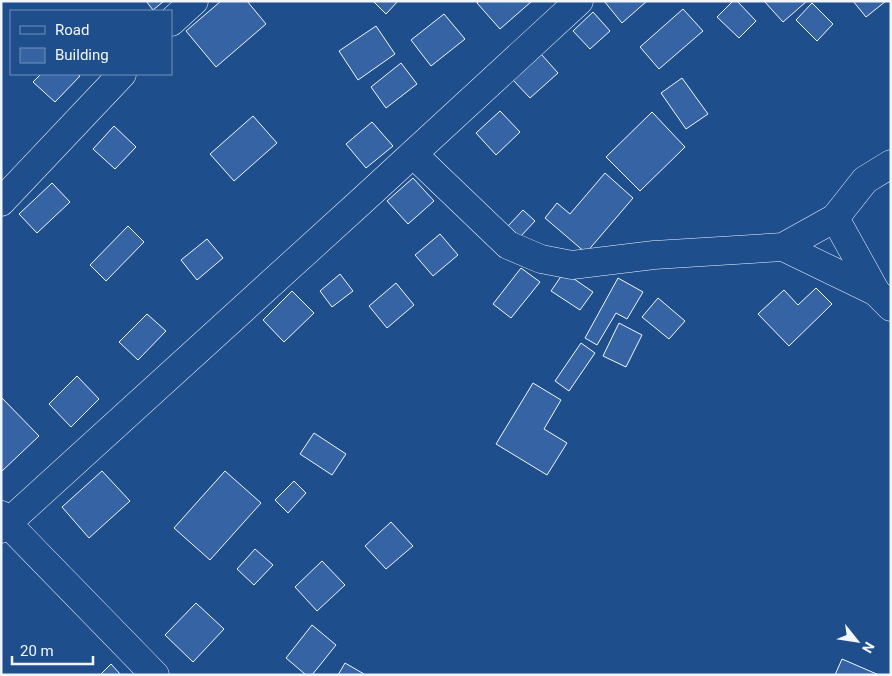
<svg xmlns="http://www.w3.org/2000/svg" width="892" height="676" viewBox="0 0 892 676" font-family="Roboto,sans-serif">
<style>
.building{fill:#3563a3;stroke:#f2f6ff}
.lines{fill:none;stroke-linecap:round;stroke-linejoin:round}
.minor-casing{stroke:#f2f6ff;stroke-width:29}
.minor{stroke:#1f4e8c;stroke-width:28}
</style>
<rect width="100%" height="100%" fill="#1f4e8c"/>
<g class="building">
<path d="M146 1H164L153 10Z"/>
<path d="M221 1H247L266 24 216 67 186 31Z"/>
<path d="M373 1H398L386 14Z"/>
<path d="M479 1H532L500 29 477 3Z"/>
<path d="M604 1H647L622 23Z"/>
<path d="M733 1H737L756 21 739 38 717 17Z"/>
<path d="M764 1H807L783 22Z"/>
<path d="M853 1H886L866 17Z"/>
<path d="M812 3 833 24 817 41 796 20Z"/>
<path d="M683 9 703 31 659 69 640 47Z"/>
<path d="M593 12 610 31 590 49 573 31Z"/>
<path d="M444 14 465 39 431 66 411 40Z"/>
<path d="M376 26 395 54 358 80 339 51Z"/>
<path d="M541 54 558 73 530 98 513 80Z"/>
<path d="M401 63 417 84 386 108 371 87Z"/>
<path d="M41 74H77L80 76 55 102 33 82Z"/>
<path d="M682 78 708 114 686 129 661 93Z"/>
<path d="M500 111 520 132 496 155 476 133Z"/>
<path d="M652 112 685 147 640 191 606 157Z"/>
<path d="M253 116 277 143 234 181 210 154Z"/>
<path d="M372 122 393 146 366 168 346 144Z"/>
<path d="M114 126 136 147 115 169 93 149Z"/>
<path d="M605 173 633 198 586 253 545 218 557 203 570 214Z"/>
<path d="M413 178 434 201 408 224 387 201Z"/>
<path d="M52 183 70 202 37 233 19 214Z"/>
<path d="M523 210 535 221 520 237 508 226Z"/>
<path d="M128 226 144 242 106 281 90 265Z"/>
<path d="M440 234 458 255 433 276 415 255Z"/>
<path d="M207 239 223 258 197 280 181 260Z"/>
<path d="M521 268 540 282 511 318 493 304Z"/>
<path d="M564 272 593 292 580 310 551 291Z"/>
<path d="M340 274 353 291 332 307 320 291Z"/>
<path d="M618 278 643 292 627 319 616 313 597 345 585 338Z"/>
<path d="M396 283 414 305 387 328 369 306Z"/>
<path d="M816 288 832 304 789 346 758 314 784 290 798 305Z"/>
<path d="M292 291 314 313 284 342 263 320Z"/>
<path d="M658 298 685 321 669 339 642 317Z"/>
<path d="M147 314 166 331 138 360 119 342Z"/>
<path d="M619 323 642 335 626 367 603 356Z"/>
<path d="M581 343 595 353 569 391 555 381Z"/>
<path d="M77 376 99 399 71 427 49 404Z"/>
<path d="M533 383 561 400 544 429 567 443 547 475 496 444Z"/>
<path d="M1 397 39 436 1 472Z"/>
<path d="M314 433 346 454 332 475 300 454Z"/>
<path d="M102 471 130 501 89 538 62 507Z"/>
<path d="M225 471 261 503 210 560 174 528Z"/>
<path d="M294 481 306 493 288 513 275 500Z"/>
<path d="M391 522 413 546 386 569 365 546Z"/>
<path d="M255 549 273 565 254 585 237 569Z"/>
<path d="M322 561 345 585 317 611 295 587Z"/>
<path d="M196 603 224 629 193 662 165 635Z"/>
<path d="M312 625 336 645 312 675H306L286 658Z"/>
<path d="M842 659 879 675H835Z"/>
<path d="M345 663 364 674 363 675H338Z"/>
<path d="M111 664 121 675H100Z"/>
</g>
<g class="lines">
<defs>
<g id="minor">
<path d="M171 22 194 1"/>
<path d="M413 154 508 245 541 259 572 265 654 255 783 247 835 218 865 180 891 164"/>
<path d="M1 202 122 74"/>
<path d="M835 218 876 292 891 307"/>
<path d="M783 247 876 292"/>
<path d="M1 515 8 524 155 675"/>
<path d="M1 529 365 198 579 1"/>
</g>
</defs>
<use href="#minor" class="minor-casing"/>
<use href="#minor" class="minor"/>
</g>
<rect width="892" height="676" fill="none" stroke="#f2f6ff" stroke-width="5"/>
<rect x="10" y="10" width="162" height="65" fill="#1f4e8c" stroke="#7391ba"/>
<rect x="20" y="26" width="25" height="8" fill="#1f4e8c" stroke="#7391ba"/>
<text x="55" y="35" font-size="15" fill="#f2f6ff">Road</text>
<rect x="20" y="48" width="25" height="15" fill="#3563a3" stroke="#7391ba"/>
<text x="55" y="60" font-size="15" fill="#f2f6ff">Building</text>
<g transform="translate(857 641) rotate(120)" stroke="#1f4e8c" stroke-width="4" paint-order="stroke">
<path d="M0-4L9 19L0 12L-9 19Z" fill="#f2f6ff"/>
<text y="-8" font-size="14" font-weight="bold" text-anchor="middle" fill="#f2f6ff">N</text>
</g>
<path d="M12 656v8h81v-8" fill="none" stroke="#f2f6ff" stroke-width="2.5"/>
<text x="20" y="656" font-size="15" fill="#f2f6ff" stroke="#1f4e8c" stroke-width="4" paint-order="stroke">20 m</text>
</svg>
